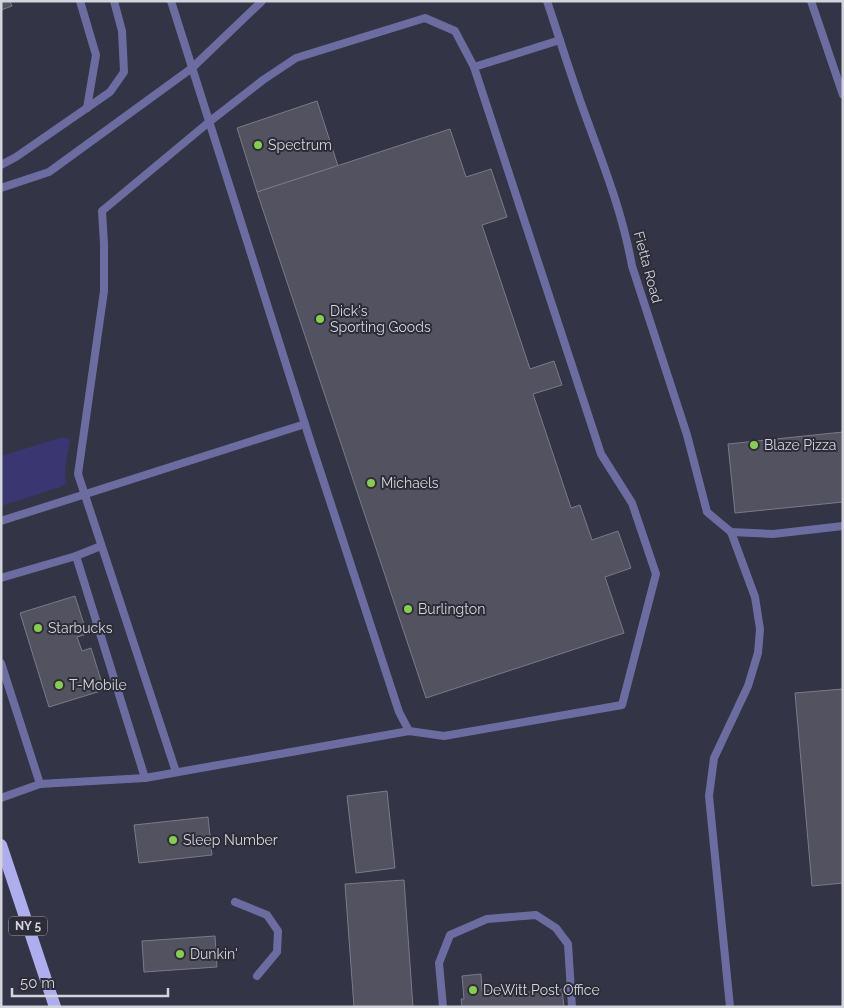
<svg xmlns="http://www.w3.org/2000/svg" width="844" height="1008" viewBox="0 0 844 1008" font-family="Raleway,sans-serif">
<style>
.built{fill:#333446}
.green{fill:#3a3672}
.building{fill:#525260;stroke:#7a7b89}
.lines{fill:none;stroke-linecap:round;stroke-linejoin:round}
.lane{stroke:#6c6ca0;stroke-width:8}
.primary{stroke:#aeaeef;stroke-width:12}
.poi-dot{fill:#86cf4b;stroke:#2d2d39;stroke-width:2}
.labels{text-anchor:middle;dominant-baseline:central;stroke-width:4;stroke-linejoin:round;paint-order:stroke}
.shield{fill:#2d2d39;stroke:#a2a2ab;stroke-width:1}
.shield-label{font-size:12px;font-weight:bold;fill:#d4d4dc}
.poi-label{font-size:14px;fill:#d4d4dc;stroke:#2d2d39;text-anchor:start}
.street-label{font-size:14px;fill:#d4d4dc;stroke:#2d2d39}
</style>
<rect width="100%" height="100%" fill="#2d2d39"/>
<rect class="built" x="1" y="1" width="842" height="1006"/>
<path class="green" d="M63 437 70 439 65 469 66 483 60 487 1 506V456Z"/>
<g class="building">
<path d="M1 1H10L12 6 1 10Z"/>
<path d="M317 101 338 166 257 192 237 128Z"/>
<path d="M450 129 466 177 491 169 507 217 482 225 530 369 554 361 562 385 533 394 571 508 580 505 592 540 618 531 631 568 605 577 624 633 426 698 257 192Z"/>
<path d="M843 432V502L735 513 728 444Z"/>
<path d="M75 596 87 634 77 637 82 651 91 648 104 690 49 707 20 613Z"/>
<path d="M843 689V883L812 886 795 693Z"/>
<path d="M387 791 395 868 356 873 347 796Z"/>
<path d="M208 817 212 855 139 863 134 825Z"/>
<path d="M404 880 413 1007H354L345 884Z"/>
<path d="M215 936 217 967 144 972 142 941Z"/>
<path d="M481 974 482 991 507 989 508 994 562 989 564 1007H462L461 999H464L462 976Z"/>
</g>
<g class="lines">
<g class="lane">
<path d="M80 1 96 55 87 108"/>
<path d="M171 1 310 440 399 712 409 731"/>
<path d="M547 1C560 40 572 79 586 117 604 166 623 215 632 266L687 435 707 512 731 532 755 597 760 629 758 653 748 686 714 758 709 796 730 1007"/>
<path d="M811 1 843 95"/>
<path d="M1 165 16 157 110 92 124 72 122 31 114 1"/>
<path d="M1 188 49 172 192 68 262 1"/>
<path d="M1 521 305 424"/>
<path d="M731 532 773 534 843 526"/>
<path d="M76 556 145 778"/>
<path d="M1 578 76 556 101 546"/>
<path d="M1 663 40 784"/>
<path d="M176 772 78 474 104 291V244L102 211 209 122 263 80 296 58 425 18 455 31 474 67 560 40"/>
<path d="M1 798 40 784 145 778 409 731 444 736 622 705 656 574 632 503 601 454 474 67"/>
<path d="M235 902 267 915 278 931 277 952 257 976"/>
<path d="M443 1007 439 963 450 935 487 919 536 915 556 928 568 944 572 1007"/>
</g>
<path class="primary" d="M1 845 55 1007"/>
</g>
<g class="poi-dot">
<circle cx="258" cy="145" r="5"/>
<circle cx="320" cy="319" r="5"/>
<circle cx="754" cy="445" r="5"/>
<circle cx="371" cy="483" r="5"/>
<circle cx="408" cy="609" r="5"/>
<circle cx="38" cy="628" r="5"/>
<circle cx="59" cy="685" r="5"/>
<circle cx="173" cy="840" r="5"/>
<circle cx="180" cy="954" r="5"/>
<circle cx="473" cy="990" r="5"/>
</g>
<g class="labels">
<rect class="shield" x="9" y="916.5" width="38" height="19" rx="4"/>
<g class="shield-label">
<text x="28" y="926">NY 5</text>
</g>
<g class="poi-label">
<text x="268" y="145">Spectrum</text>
<text x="330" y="311">Dick's<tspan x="330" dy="16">Sporting Goods</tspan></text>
<text x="764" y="445">Blaze Pizza</text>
<text x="381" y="483">Michaels</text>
<text x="418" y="609">Burlington</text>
<text x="48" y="628">Starbucks</text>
<text x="69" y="685">T-Mobile</text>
<text x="183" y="840">Sleep Number</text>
<text x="190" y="954">Dunkin'</text>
<text x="483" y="990">DeWitt Post Office</text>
</g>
<g class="street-label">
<text transform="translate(648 267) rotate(75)">Fietta Road</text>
</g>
</g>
<rect width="844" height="1008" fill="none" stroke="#d4d4dc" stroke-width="5"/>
<path d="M12 988v8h156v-8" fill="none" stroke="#d4d4dc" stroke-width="2.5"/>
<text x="20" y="988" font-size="15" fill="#d4d4dc" stroke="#2d2d39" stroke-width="4" paint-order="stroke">50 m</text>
</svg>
